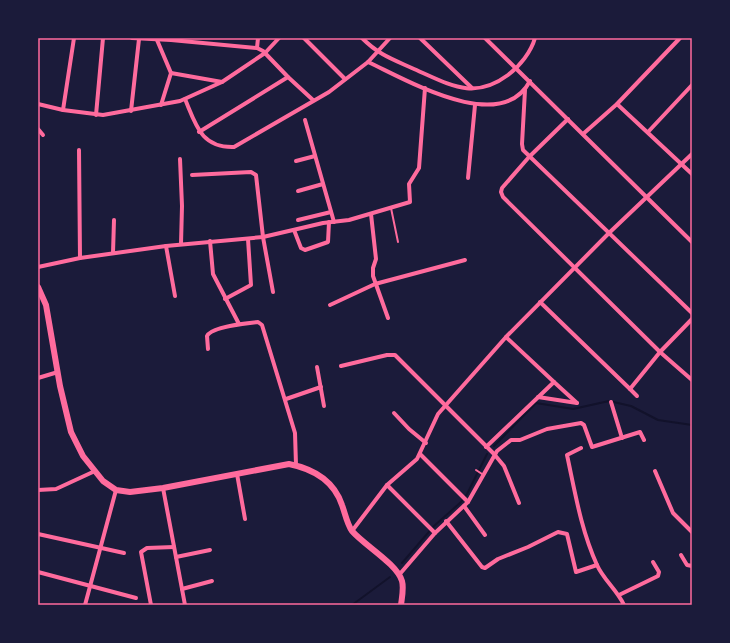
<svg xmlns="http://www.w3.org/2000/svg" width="730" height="643" viewBox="0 0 730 643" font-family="'Source Sans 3',sans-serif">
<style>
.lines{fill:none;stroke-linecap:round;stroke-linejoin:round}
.stream{stroke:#12122b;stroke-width:2}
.service{stroke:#ff6b9d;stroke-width:2}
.minor{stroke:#ff6b9d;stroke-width:4}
.secondary{stroke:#ff6b9d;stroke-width:6}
.neatline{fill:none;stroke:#ff6b9d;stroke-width:1.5}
</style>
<rect width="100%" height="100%" fill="#1b1b3a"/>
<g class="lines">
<g class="stream">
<path d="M494 446 536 403 573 409 609 401 631 406 658 420 692 425"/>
<path d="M402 563 434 526 461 502 467 494 487 454"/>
<path d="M352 605 390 577"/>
</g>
<g class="service">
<path d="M391 208 398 242"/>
<path d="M476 470 482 474"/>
</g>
<g class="minor">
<path d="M132 38 171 40 257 48 263 51 288 77 313 100"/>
<path d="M304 38 345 79"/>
<path d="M362 38C379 55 392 59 414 69 449 84 473 101 508 75 520 66 531 52 535 38"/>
<path d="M420 38 472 88"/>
<path d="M485 38 692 242"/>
<path d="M157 40 171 73 161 105"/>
<path d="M257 48 258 38"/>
<path d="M368 62C407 80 501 136 530 81"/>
<path d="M171 73 222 82"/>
<path d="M525 90 522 144 523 150 692 313"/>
<path d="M185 99C196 125 201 148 234 147L329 92 368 62 390 38"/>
<path d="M38 104 63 110 103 115 180 101 222 82 265 53 279 38"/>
<path d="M617 104 692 174"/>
<path d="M63 110 74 38"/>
<path d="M131 111 139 39"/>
<path d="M96 115 103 38"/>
<path d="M568 119 529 157 502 188 501 192 503 197 660 352 692 380"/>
<path d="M305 120 334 222"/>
<path d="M38 129 43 135"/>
<path d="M199 132 288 77"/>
<path d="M648 132 692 85"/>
<path d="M583 134 617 104 680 38"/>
<path d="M79 150 80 258"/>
<path d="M180 159 182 206 181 244"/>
<path d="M296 161 315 156"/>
<path d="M192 175 251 172 256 175 263 237 273 292"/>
<path d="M468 178 475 105"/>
<path d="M298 191 323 184"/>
<path d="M371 214 376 259 373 268V276L388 318"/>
<path d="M298 220 331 212"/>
<path d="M294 230 301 248 305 250 328 242 329 222"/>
<path d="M210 241 213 274 239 324"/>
<path d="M166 246 175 296"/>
<path d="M113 253 114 220"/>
<path d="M38 267 80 258 166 246 263 237 323 223 349 220 410 202 409 184 419 168 425 88"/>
<path d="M225 299 251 285 248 239"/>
<path d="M540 302 630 389 660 352 692 319"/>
<path d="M330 305 375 284 465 260"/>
<path d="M208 349 207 336C211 327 247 323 258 322L262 325 295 433 296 465"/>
<path d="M341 366 387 355H395L494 454 504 466 519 503"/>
<path d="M317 367 324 406"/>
<path d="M38 378 58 372"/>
<path d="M554 382 577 403"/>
<path d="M630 389 637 396"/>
<path d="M538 397 577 403"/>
<path d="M286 399 321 387"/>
<path d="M611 402 622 438"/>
<path d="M394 413 409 429 426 443"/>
<path d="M486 447 554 382 506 337"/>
<path d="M581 448 567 455C575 492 581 530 597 565 603 579 617 590 624 605"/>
<path d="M420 454 468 502"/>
<path d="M655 471 673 513 692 532"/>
<path d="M237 474 245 519"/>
<path d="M387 485 435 533"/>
<path d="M163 488 185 605"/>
<path d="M38 490 56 489 95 471"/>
<path d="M464 506 485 535"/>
<path d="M446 521 482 567 485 568 498 559 528 547 558 532 567 534 576 572 597 565"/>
<path d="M352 531 387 485 417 459 438 414 506 337 609 233 692 154"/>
<path d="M38 534 124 553"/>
<path d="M681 555 687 565 692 566"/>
<path d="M176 557 210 550"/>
<path d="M38 572 136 598"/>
<path d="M399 575 435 533 468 502 497 451 511 440H520L547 429 581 423 584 425 592 447 640 432 644 440"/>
<path d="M182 589 212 581"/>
<path d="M619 595 658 576 659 572 653 562"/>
<path d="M85 605 116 490"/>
<path d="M151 605 141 552 147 548 174 547"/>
</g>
<path class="secondary" d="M38 287 46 305 60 386 71 432 83 456 103 481 116 490 130 492 163 488 289 464C314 469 334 481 342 505 345 513 347 524 352 531 364 545 397 564 402 581 404 588 402 597 401 605"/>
</g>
<rect width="730" height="643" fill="none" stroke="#1b1b3a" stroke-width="78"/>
<rect x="39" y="39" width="652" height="565" class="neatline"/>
</svg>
